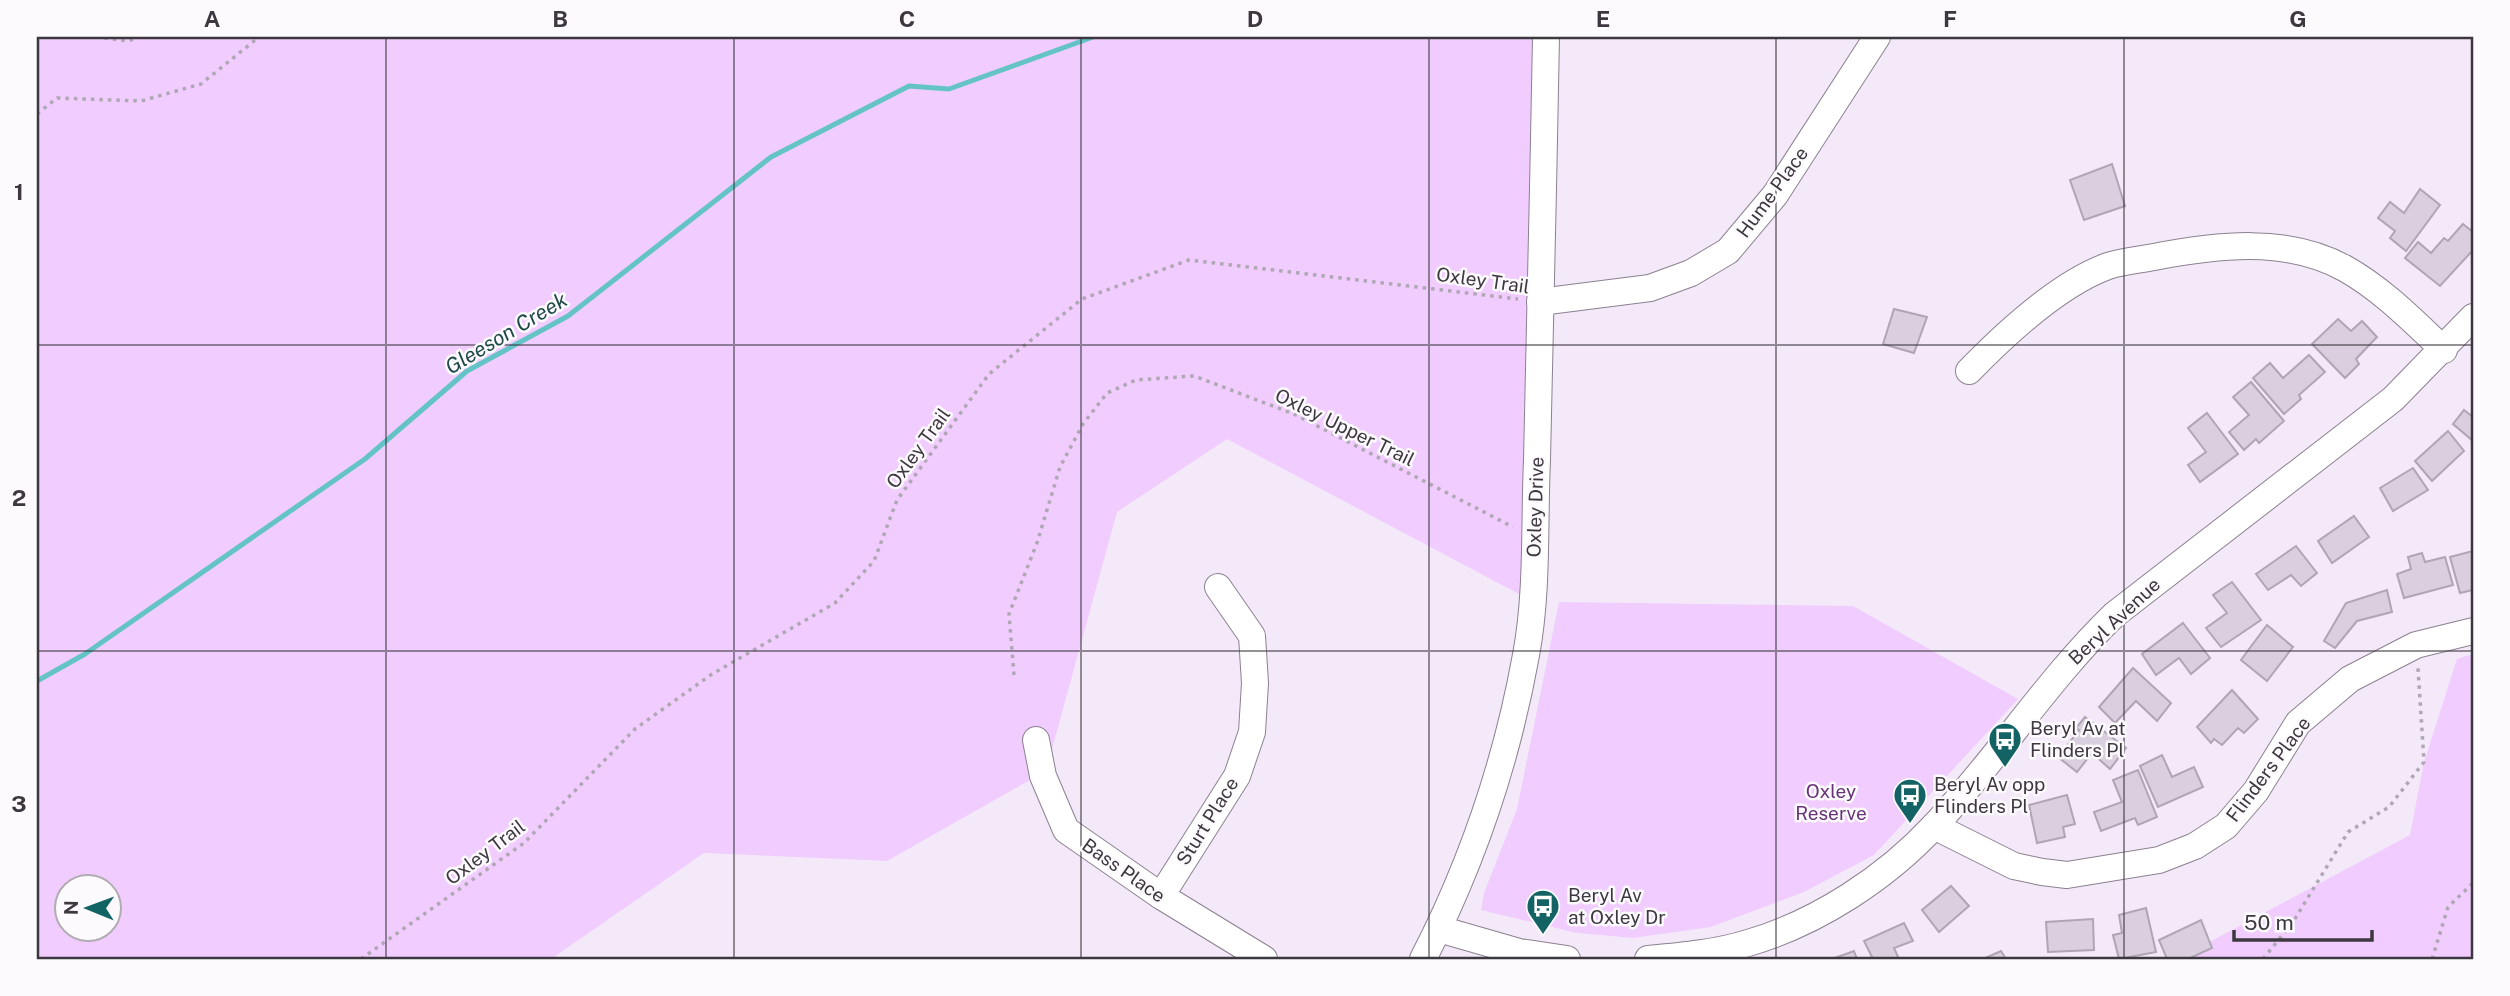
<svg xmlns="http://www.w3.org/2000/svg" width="2510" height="996" viewBox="0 0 2510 996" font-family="'Public Sans',sans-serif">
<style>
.green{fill:#f1ccfe;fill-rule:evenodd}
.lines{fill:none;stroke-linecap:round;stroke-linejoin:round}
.stream{stroke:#64c4c5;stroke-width:5}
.building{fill:#dacfdf;stroke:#b0a5b4;stroke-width:2}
.minor-casing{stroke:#8c8190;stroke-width:28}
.path{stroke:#b0a7b4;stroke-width:3.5;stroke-dasharray:3.5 5;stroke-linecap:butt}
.minor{stroke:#fff;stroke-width:26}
.grid{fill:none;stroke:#3d383f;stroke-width:2;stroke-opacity:0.55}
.labels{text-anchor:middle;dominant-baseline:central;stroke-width:5;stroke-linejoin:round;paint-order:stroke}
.street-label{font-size:19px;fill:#3d383f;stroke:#fcfafd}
.poi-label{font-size:19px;fill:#3d383f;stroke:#fcfafd;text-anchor:start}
.park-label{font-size:19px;fill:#637;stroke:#fcfafd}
.water-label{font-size:21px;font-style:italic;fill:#1d4949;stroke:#fcfafd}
.neatline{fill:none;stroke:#3d383f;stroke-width:2.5}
.grid-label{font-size:23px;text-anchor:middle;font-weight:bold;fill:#3d383f}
</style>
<rect width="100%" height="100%" fill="#f4e9f9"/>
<g class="green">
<path d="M37 37H1546L1530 600 1227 439 1117 512 1046 771 887 861 704 853 551 959H37ZM66 888H108V930H66Z"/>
<path d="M1559 602 1853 606 2018 699 1874 855 1804 892 1711 927 1633 938 1577 933 1481 910 1484 893 1517 809Z"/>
<path d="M2473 654V959H2167L2202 946 2410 835 2424 762 2457 659Z"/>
</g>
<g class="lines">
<path class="stream" d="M37 681 85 654 365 459 467 371 568 316 771 157 909 86 949 89 1093 37"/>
</g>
<g class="building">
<path d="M2112 164 2125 206 2084 220 2070 180Z"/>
<path d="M2420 189 2440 205 2406 251 2390 238 2395 231 2378 218 2390 202 2404 213Z"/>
<path d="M2463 224 2473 232V250L2440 286 2405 258 2418 242 2431 253 2444 238 2448 241Z"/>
<path d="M1894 309 1927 317 1914 353 1883 344Z"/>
<path d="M2338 319 2351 331 2362 321 2377 337 2356 359 2359 364 2345 378 2312 344Z"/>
<path d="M2309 355 2325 372 2299 395 2301 399 2284 414 2253 378 2270 363 2283 378Z"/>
<path d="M2251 382 2284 421 2259 443 2256 439 2244 450 2229 432 2249 415 2233 397Z"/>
<path d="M2464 410 2473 417V441L2453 424Z"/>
<path d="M2207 413 2238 454 2200 482 2188 465 2206 452 2188 428Z"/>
<path d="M2448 431 2464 451 2432 481 2415 461Z"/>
<path d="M2413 468 2428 490 2393 511 2380 488Z"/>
<path d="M2354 516 2369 537 2332 563 2318 541Z"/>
<path d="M2296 546 2317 573 2301 586 2291 575 2268 590 2256 574Z"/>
<path d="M2473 551V590L2460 593 2450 557Z"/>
<path d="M2422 553 2425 562 2445 557 2453 585 2404 598 2397 574 2411 569 2408 557Z"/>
<path d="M2232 582 2261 620 2221 647 2206 628 2227 613 2213 595Z"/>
<path d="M2387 590 2392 612 2357 621 2335 648 2324 641 2346 603Z"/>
<path d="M2183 623 2210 658 2191 674 2179 658 2156 675 2142 654Z"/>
<path d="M2267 625 2293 647 2267 681 2241 660Z"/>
<path d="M2133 668 2171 703 2157 721 2136 701 2115 723 2099 707Z"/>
<path d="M2232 690 2258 719 2244 733 2238 728 2222 745 2214 739 2211 743 2197 727Z"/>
<path d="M2085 717 2126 748 2110 769 2092 753 2077 772 2058 757 2079 730 2076 728Z"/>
<path d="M2162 755 2172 777 2194 767 2203 787 2158 807 2140 766Z"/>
<path d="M2138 770 2157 817 2138 825 2135 818 2101 831 2094 812 2122 802 2113 780Z"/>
<path d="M2067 795 2075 824 2063 827 2065 837 2037 843 2029 805Z"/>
<path d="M1951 886 1969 906 1939 932 1922 910Z"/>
<path d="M2146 908 2156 952 2119 959 2113 935 2122 933 2119 915Z"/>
<path d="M2093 919 2094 950 2048 952 2046 922Z"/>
<path d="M2201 920 2212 948 2188 959H2167L2159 940Z"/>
<path d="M1904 923 1913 941 1894 948 1899 959H1873L1864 941Z"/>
<path d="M1854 951 1857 959H1832Z"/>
<path d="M2001 951 2006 959H1983Z"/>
</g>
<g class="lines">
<defs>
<g id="minor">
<path d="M1540 302 1650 288 1691 273 1728 251 1775 195 1877 37"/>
<path d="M1969 371C2005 334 2058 284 2108 266 2122 261 2139 260 2154 257 2217 245 2287 236 2346 269 2383 290 2413 321 2444 350"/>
<path d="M1036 740 1043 776 1066 830 1161 896 1264 959"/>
<path d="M1934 826 2014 866 2042 872 2067 875 2159 860 2195 846 2226 826 2256 791 2298 723 2350 679 2416 645 2473 631"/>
<path d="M1161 896 1237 776 1252 732 1255 683 1252 636 1218 587"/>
<path d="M1439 929 1519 952 1567 959"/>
<path d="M1423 959C1472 864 1507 760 1526 655 1538 591 1534 524 1537 460 1541 319 1543 178 1546 37"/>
<path d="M1648 959C1681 956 1716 953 1748 943 1817 923 1886 878 1935 825 1998 758 2048 679 2114 615L2393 399 2473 317"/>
</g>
</defs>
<use href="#minor" class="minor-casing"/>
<g class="path">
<path d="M96 37 128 41 139 37"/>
<path d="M37 114 57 98 141 101 201 84 259 37"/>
<path d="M1014 675 1009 614 1037 543 1060 467 1083 424 1107 393 1136 380 1194 376 1294 414 1513 527"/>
<path d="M361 959 524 843 635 729 712 674 835 603 874 561 897 500 989 374 1082 299 1189 260 1518 299"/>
<path d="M2263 959 2293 922 2348 832 2389 807 2424 762 2418 668"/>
<path d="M2432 959 2448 907 2473 883"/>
</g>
<use href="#minor" class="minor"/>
</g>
<path class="grid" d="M386 37V959M734 37V959M1081 37V959M1429 37V959M1776 37V959M2124 37V959M37 345H2473M37 651H2473"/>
<defs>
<symbol id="bus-pin" viewBox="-11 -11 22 30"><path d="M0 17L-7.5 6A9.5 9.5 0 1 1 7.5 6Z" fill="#136364" stroke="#fcfafd"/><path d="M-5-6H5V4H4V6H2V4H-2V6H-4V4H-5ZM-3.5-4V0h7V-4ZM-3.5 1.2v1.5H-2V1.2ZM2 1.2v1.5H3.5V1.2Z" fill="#fff"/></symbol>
</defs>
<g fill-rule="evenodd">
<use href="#bus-pin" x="1986" y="720" width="38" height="52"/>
<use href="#bus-pin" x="1891" y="776" width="38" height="52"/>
<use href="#bus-pin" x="1524" y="887" width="38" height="52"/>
</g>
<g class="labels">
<g class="street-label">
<text transform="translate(1772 192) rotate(-54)">Hume Place</text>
<text transform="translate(1483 280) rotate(8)">Oxley Trail</text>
<text transform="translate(1345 427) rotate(26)">Oxley Upper Trail</text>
<text transform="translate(918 448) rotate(-54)">Oxley Trail</text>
<text transform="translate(1535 507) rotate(-88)">Oxley Drive</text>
<text transform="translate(2114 621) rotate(-43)">Beryl Avenue</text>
<text transform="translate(2268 769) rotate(-53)">Flinders Place</text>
<text transform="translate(1207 821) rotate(-58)">Sturt Place</text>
<text transform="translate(485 852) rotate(-37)">Oxley Trail</text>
<text transform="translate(1124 870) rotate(35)">Bass Place</text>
</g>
<g class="poi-label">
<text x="2030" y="728">Beryl Av at<tspan x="2030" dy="22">Flinders Pl</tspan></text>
<text x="1934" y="784">Beryl Av opp<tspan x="1934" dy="22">Flinders Pl</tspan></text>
<text x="1568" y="895">Beryl Av<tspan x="1568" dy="22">at Oxley Dr</tspan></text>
</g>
<g class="park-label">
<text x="1831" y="791">Oxley<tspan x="1831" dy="22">Reserve</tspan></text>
</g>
<g class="water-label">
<text transform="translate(506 333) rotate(-31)">Gleeson Creek</text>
</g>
</g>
<rect width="2510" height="996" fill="none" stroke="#fcfafd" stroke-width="77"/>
<g transform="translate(88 908) rotate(271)"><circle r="33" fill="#fcfafd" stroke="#b0acb1" stroke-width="2"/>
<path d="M0-5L12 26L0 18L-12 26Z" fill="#136364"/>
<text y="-10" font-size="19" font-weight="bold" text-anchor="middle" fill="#3d383f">N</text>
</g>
<path d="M2234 930v10h138v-10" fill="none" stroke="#3d383f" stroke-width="3.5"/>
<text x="2244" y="930" font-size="21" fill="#3d383f" stroke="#fcfafd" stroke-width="5" paint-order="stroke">50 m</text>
<rect x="38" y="38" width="2434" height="920" class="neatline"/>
<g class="grid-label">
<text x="212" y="27">A</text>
<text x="560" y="27">B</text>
<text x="907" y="27">C</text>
<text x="1255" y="27">D</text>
<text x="1603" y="27">E</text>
<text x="1950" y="27">F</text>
<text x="2298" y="27">G</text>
<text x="19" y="200">1</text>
<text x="19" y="506">2</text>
<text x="19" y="812">3</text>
</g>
</svg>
